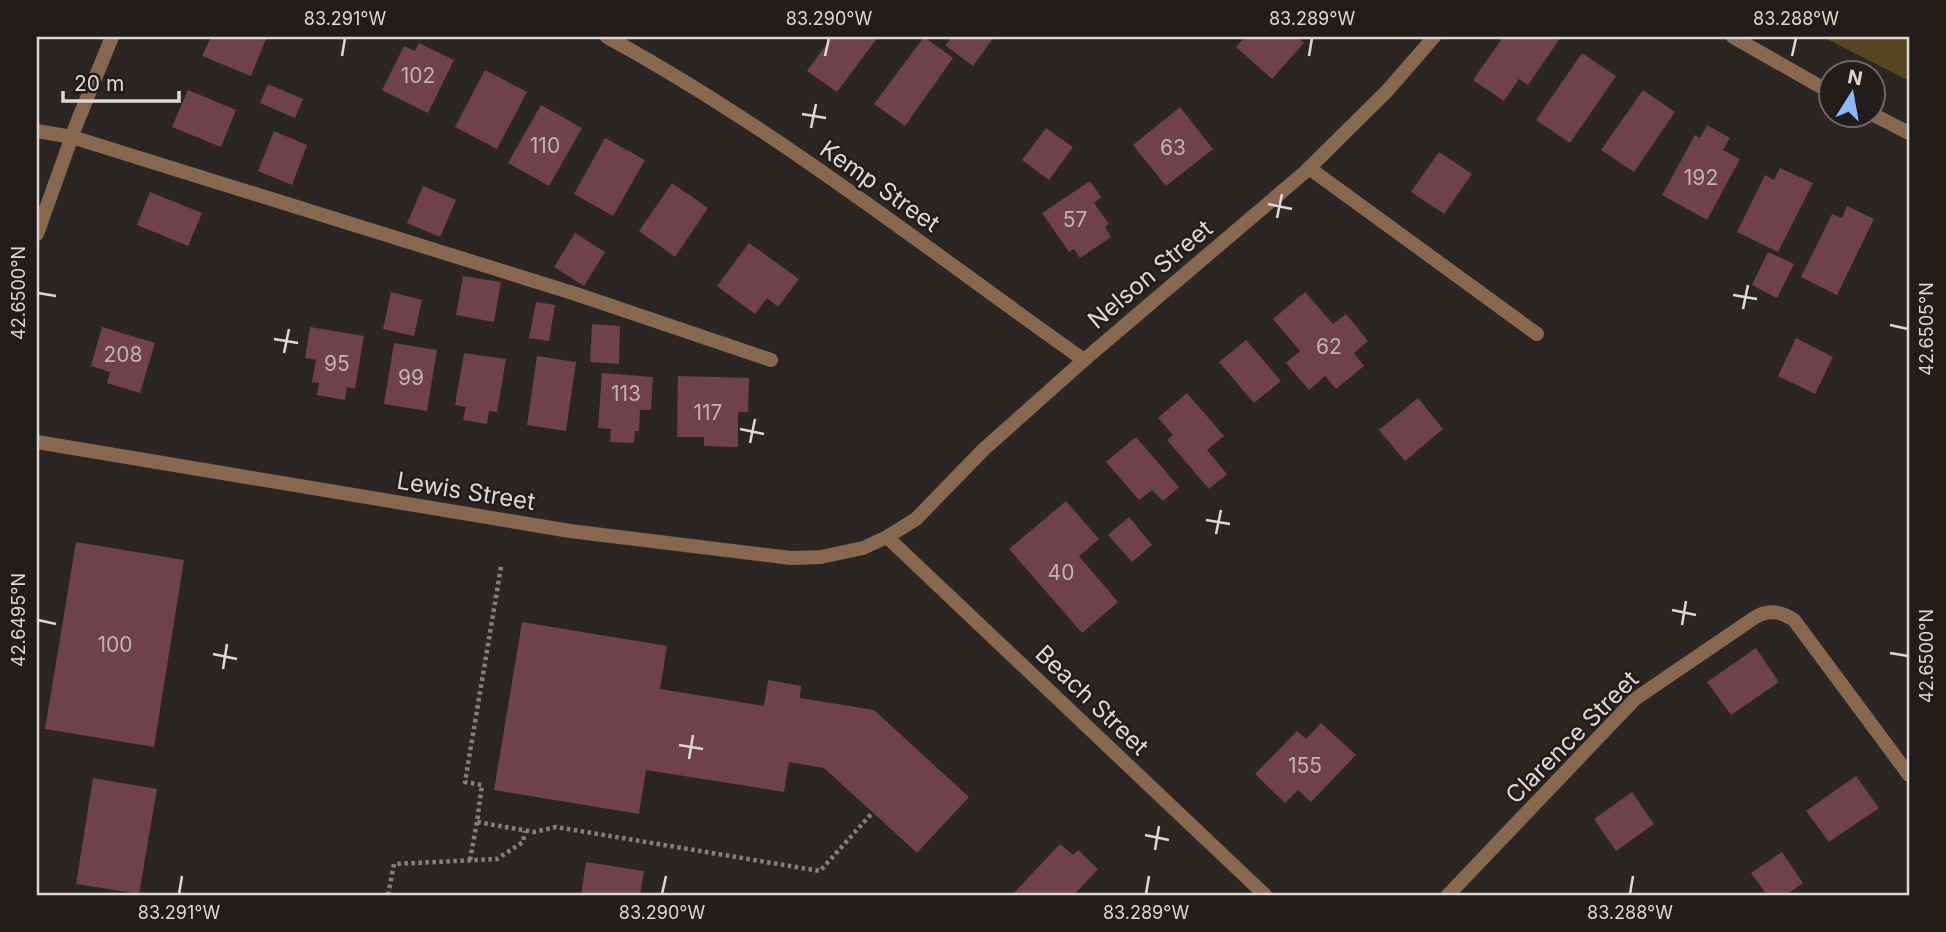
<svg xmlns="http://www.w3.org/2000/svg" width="1946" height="932" viewBox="0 0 1946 932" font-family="Inter,sans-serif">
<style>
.green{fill:#564520}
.building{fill:#6e414b}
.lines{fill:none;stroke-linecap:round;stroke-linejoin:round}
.path{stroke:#857f7e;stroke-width:4.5;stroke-dasharray:3.5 3.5;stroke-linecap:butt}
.lane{stroke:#87674e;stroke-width:14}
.street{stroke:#87674e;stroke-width:14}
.ticks{fill:none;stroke:#ddd8d7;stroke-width:2.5}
.labels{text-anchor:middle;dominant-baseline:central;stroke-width:5;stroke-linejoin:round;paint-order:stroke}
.number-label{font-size:21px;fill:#c1b2b4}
.street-label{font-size:24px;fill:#ddd8d7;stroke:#221c1a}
.neatline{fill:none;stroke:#ddd8d7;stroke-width:2.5}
.ticks-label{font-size:18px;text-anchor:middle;fill:#ddd8d7}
</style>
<rect width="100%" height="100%" fill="#2b2524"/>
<path class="green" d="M1823 37H1909V81Z"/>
<g class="building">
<path d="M211 37H261L266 39 251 76 202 56Z"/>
<path d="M832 37H878L837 92 807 71Z"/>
<path d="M924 37 953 58 905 126 874 104Z"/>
<path d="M952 37H994L973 66 945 45Z"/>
<path d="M1245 37H1297L1304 43 1272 79 1236 47Z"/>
<path d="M1503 37H1561L1528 85 1519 79 1504 101 1473 80Z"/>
<path d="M419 43 454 60 428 113 382 90 404 46 415 51Z"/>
<path d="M1582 53 1616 76 1570 143 1536 120Z"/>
<path d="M485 70 527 92 497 149 455 127Z"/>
<path d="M268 84 303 99 295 118 260 103Z"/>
<path d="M188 90 236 110 221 147 172 127Z"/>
<path d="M1643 90 1675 112 1634 172 1601 150Z"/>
<path d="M541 105 582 128 549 186 508 163Z"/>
<path d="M1180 107 1213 149 1166 186 1133 145Z"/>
<path d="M1707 125 1730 138 1723 150 1740 159 1707 220 1662 195 1695 135 1700 138Z"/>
<path d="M1046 128 1073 147 1049 180 1022 160Z"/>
<path d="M274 131 307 145 292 185 258 171Z"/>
<path d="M605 138 645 160 613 216 574 194Z"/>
<path d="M1439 152 1472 174 1444 214 1411 192Z"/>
<path d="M1780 168 1813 183 1778 252 1737 232 1765 175 1774 180Z"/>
<path d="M1090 181 1101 197 1094 203 1109 224 1105 227 1111 237 1080 258 1074 249 1069 252 1042 213Z"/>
<path d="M672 183 708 208 675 257 639 231Z"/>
<path d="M423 186 456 200 440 237 407 223Z"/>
<path d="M150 192 202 213 188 246 137 225Z"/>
<path d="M1847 206 1874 219 1837 295 1801 277 1832 214 1842 218Z"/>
<path d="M575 233 605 252 584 286 554 267Z"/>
<path d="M749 243 799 279 778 307 767 298 755 314 717 286Z"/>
<path d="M1768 252 1794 264 1777 298 1752 285Z"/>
<path d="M463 276 501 282 494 322 456 315Z"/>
<path d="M391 292 422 300 414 336 383 329Z"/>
<path d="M1305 292 1333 324 1346 314 1368 341 1354 353 1364 366 1336 389 1325 376 1309 390 1286 363 1300 351 1273 319Z"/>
<path d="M536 302 555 305 549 341 529 338Z"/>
<path d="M592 324 620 326 619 364 590 362Z"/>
<path d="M102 327 155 343 140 393 107 383 110 372 91 366Z"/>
<path d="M310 327 364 336 355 389 347 387 345 400 317 395 319 383 312 382 316 360 305 358Z"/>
<path d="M1796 338 1833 357 1815 394 1778 376Z"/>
<path d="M1246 340 1281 381 1254 403 1219 362Z"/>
<path d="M394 343 437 350 427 411 384 404Z"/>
<path d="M464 353 506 359 497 412 489 411 487 424 463 420 466 407 455 405Z"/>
<path d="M537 356 576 362 566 431 527 425Z"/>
<path d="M602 373 653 377 651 410H640L639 431H635L634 443 610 442 611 429 598 428Z"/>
<path d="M678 376 749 378 748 412H738V447L704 446V437H677Z"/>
<path d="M1187 393 1224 436 1207 450 1227 474 1209 489 1167 440 1173 435 1158 418Z"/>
<path d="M1418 398 1443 429 1405 461 1379 430Z"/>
<path d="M1136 437 1179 487 1163 501 1152 490 1139 500 1106 462Z"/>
<path d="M1066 501 1099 539 1079 556 1118 602 1082 633 1009 549Z"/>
<path d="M1129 517 1152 545 1132 562 1108 535Z"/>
<path d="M76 542 184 560 154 747 45 729Z"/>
<path d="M522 622 667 646 660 689 764 706 768 680 801 686 800 698 874 710 969 797 917 853 824 768 789 762 784 792 646 770 639 814 494 790Z"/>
<path d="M1756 648 1779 682 1731 715 1707 682Z"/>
<path d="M1321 723 1356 755 1311 802 1298 790 1285 803 1255 774 1297 731 1306 739Z"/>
<path d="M1856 776 1879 808 1829 842 1806 811Z"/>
<path d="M93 778 157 789 139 894 76 884Z"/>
<path d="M1632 792 1654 824 1616 851 1594 819Z"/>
<path d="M1060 844 1073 855 1078 850 1098 869 1074 895H1012Z"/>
<path d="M1782 852 1803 883 1786 895H1767L1751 873Z"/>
<path d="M586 862 644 871 640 895H581Z"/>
</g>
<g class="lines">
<g class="path">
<path d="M501 567 465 782 482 785 477 822 534 832 556 827 820 871 873 812"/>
<path d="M470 860 477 822"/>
<path d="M388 895 394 864 497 859 523 842 525 831"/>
</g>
<g class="lane">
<path d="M37 131 72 137 576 294 771 360"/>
<path d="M1309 168 1537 334"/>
</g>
<g class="street">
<path d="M607 37C776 129 928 250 1084 360"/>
<path d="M1733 37 1830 92"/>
<path d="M1872 114 1909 133"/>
<path d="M37 234 76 125 112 37"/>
<path d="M37 442 570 531 791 558 821 557 863 548 887 537 916 519 983 450 1084 360 1305 172 1387 91 1434 37"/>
<path d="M887 537 1265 895"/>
<path d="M1448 895 1635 699 1754 618C1767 609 1781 611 1794 620L1909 775"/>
</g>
</g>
<path class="ticks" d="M342 56 345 38M825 56 829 38M1309 56 1312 38M1792 56 1796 38M802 114 826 118M811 128 816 104M1268 204 1292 209M1277 218 1282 194M38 293 56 296M1733 295 1757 299M1743 309 1748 285M1890 325 1908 329M274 339 298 343M284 353 289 329M740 429 764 434M750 443 755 419M1206 520 1230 524M1216 534 1221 510M1672 610 1696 615M38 620 56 624M1682 625 1686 601M1890 653 1908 656M213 654 237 659M223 669 227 644M679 745 703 749M689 759 693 735M1145 835 1169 840M1155 850 1159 826M179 894 182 876M662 894 666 876M1146 894 1149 876M1630 894 1633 876"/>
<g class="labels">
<g class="number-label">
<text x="418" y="75">102</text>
<text x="545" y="145">110</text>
<text x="1173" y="147">63</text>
<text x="1701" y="177">192</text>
<text x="1075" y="219">57</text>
<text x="1329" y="346">62</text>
<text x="123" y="354">208</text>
<text x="337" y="363">95</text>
<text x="411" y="377">99</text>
<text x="626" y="393">113</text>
<text x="708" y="412">117</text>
<text x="1061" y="572">40</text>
<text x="115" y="644">100</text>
<text x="1305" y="765">155</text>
</g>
<g class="street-label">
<text transform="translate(880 186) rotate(35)">Kemp Street</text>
<text transform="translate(1150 274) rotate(-40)">Nelson Street</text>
<text transform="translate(466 491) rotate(9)">Lewis Street</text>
<text transform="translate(1092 700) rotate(44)">Beach Street</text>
<text transform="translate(1572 737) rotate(-45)">Clarence Street</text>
</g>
</g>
<rect width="1946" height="932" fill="none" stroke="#221c1a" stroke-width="77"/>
<g transform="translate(1852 94) rotate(11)"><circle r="33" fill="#221c1a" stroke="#6d6766" stroke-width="2"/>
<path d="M0-5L12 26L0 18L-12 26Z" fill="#8eb8fd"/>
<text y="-10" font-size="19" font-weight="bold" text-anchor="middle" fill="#ddd8d7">N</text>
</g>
<path d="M63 91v10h116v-10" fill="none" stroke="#ddd8d7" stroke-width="3.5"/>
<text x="74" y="91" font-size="21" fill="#ddd8d7" stroke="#221c1a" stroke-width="5" paint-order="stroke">20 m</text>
<rect x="38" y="38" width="1870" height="856" class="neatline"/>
<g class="ticks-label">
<text x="345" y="25">83.291°W</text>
<text x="829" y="25">83.290°W</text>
<text x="1312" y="25">83.289°W</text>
<text x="1796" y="25">83.288°W</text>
<text transform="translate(19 293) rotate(-90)" y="6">42.6500°N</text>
<text transform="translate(1927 329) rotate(-90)" y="6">42.6505°N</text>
<text transform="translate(19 620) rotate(-90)" y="6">42.6495°N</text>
<text transform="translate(1927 656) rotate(-90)" y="6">42.6500°N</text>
<text x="179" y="919">83.291°W</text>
<text x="662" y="919">83.290°W</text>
<text x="1146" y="919">83.289°W</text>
<text x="1630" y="919">83.288°W</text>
</g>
</svg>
